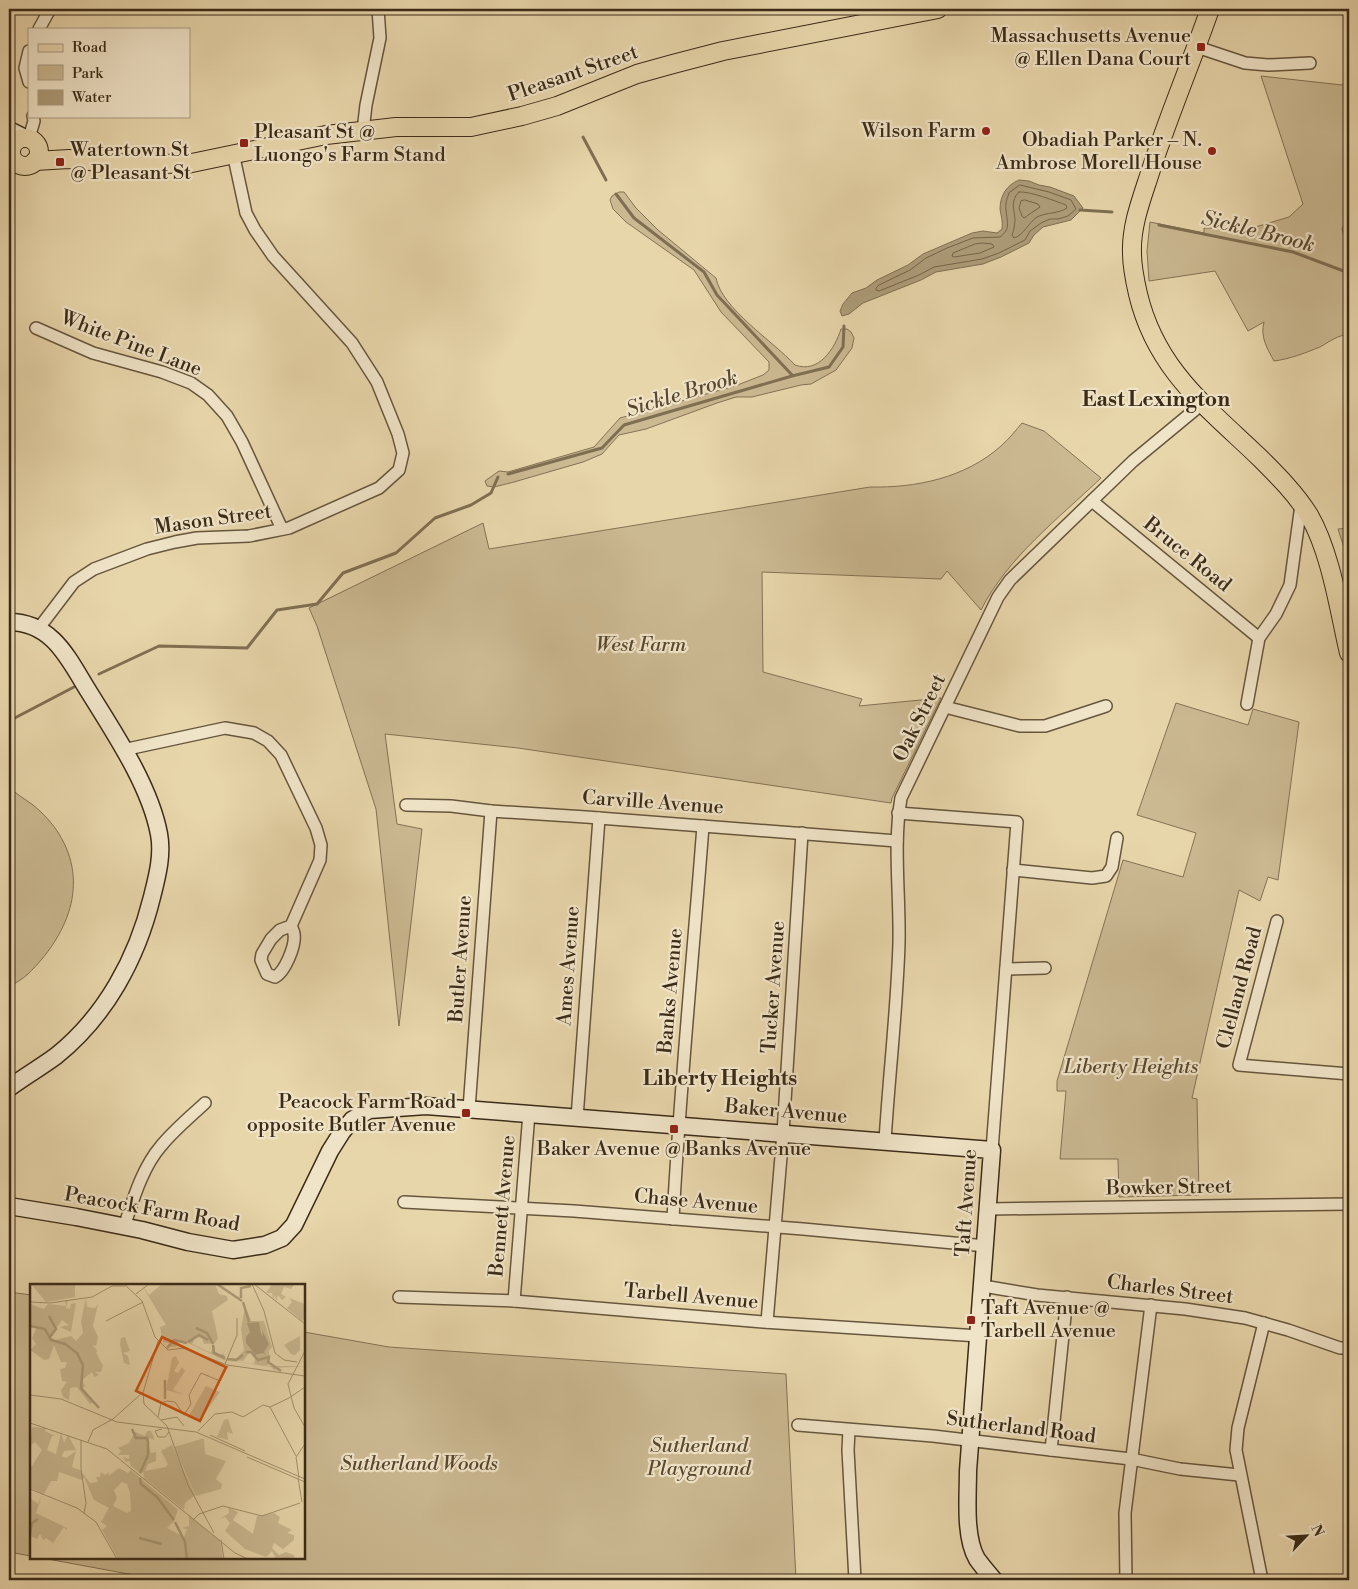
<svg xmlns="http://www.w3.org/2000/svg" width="1358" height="1589" viewBox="0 0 1358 1589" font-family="'Libre Bodoni',serif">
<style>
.green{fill:#cbb992;stroke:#837255}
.water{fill:#ad9c79;stroke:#7f6f52}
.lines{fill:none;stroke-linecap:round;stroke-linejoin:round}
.shore{stroke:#746448;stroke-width:1}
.stream{stroke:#7f6f52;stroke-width:3}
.street-casing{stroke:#66563d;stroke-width:14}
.secondary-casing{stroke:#3b2b18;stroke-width:19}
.primary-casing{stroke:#3b2b18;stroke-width:20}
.street{stroke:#f0e4c8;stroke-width:11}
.secondary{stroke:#f0e4c8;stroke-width:16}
.primary{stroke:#e8d6ab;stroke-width:18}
.poi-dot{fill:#8f2418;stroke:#f0e4c8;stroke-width:2}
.labels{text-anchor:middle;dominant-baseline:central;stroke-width:4.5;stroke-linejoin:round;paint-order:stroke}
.poi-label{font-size:20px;fill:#3b2b18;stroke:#f0e4c8;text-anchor:end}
.street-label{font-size:20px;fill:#3b2b18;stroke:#f0e4c8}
.park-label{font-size:20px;font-style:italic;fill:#584730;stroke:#f0e4c8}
.water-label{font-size:21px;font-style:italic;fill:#584730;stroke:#f0e4c8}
.neighbourhood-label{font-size:21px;font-weight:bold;fill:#3b2b18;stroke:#f0e4c8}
.inset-river{fill:none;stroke:#ad9c79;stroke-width:2.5}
.inset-road{fill:none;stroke:#a39270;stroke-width:1}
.view{fill:#ce520e;fill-opacity:0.15;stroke:#ce520e;stroke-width:2.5}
.inset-edge{fill:none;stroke:#3b2b18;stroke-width:2.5}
</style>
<rect width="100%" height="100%" fill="#e8d6ab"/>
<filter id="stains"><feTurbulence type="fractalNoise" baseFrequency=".004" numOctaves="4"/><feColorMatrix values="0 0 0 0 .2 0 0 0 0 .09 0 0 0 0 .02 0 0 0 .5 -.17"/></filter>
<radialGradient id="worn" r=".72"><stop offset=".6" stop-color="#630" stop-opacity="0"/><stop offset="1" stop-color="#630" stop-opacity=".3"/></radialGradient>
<g class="green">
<path d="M1261 76 1342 85 1349 76V335C1339 334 1329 342 1320 347 1305 353 1290 359 1274 361 1267 348 1260 337 1264 322L1248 331 1215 271 1149 281 1147 251 1150 222 1204 233V228H1252L1289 217 1303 204Z"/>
<path d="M619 192H624L636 208 658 230 716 278C722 309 773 341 795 365 819 374 835 348 841 329H847L851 332 854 338 852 348 836 370 811 384 801 385 752 397H736L717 403 646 429 619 435 602 454 583 462 514 482 494 487 487 486 485 481 499 471 508 472 594 447 620 418 735 386 763 375 769 370V362L721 312 694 270 626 222 613 209 610 200 612 196Z"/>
<path d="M1022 423 1044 431 1101 478C1058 519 1008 557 981 610L947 571 941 579 762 572 763 672 862 699 859 706 941 698 892 798 891 803 518 748 385 734 397 824 422 829 399 1026 376 809 317 626 309 608 483 523 489 549 870 487C916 488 965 478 1001 446 1009 439 1016 430 1022 423Z"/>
<path d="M1349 528V563L1338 529Z"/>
<path d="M1176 703 1248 725 1253 709 1299 722 1278 880 1268 877 1260 901 1239 890 1192 1098 1197 1099 1199 1195 1119 1197 1118 1159H1060L1066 1091H1057V1081L1123 860 1183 877 1196 833 1137 815Z"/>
<path d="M9 787C16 794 25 799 33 805 42 812 53 824 59 834 90 884 67 936 28 974 23 979 15 983 9 987Z"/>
<path d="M9 1292 31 1295V1556L9 1552Z"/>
<path d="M304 1332 389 1347 786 1374 796 1580H161L42 1558H304Z"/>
</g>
<g class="water">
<path d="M1019 180 1029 181 1039 185 1050 187 1074 196 1083 208 1071 220 1043 227 1034 235 1029 243 1001 257 983 264 936 272 921 280 863 303 849 314 842 316 840 311 843 304 852 293 866 288 877 280 908 265 923 254 972 233 983 231 997 233 1002 229C1003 221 1001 216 1000 209 1000 195 1007 185 1019 180Z"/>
<path d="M1349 210V252H1348L1342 229Z"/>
</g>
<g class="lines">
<g class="shore">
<path d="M1020 185 1049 192 1071 200 1076 209 1068 216 1058 219H1050L1041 223 1030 231 1025 240 999 253 982 259 934 267 919 275 879 291 876 290V288L879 285 910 270 926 258 947 248 973 238 1000 237C1011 229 1007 222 1006 210 1005 204 1007 199 1009 193Z"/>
<path d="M1019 192C1030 191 1055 201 1066 205L1067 208C1058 214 1047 212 1037 217 1028 223 1024 235 1014 238L1012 235C1014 230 1015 224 1015 219 1014 208 1010 201 1019 192Z"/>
<path d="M1025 200 1038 204 1040 207 1024 218 1022 216 1019 208 1021 201Z"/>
<path d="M983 243 992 244 994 247 980 253 954 257 952 256 953 253 975 244Z"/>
</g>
<g class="stream">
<path d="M583 137 606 180"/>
<path d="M616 194 634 218 704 272 717 295 792 375"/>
<path d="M1080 210 1112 212"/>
<path d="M1159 225 1293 252 1349 273"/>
<path d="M508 474 602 448 624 425 792 376 829 367 843 347 844 326"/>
<path d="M99 674 159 646 247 648 277 610 317 604 343 573 396 553 435 518 471 505 491 493 498 477"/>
<path d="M9 721 74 687"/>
</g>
<defs>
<g id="street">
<path d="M39 29 50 9"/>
<path d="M1197 47 1245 63 1268 65 1310 63"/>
<path d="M29 51 25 68 29 82"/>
<path d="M363 131 366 105 380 38 378 9"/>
<path d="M29 138 34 121 33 116"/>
<path d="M36 328 93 353 162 372 191 383 208 395 227 416 242 442 282 529"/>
<path d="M1092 501 1259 638"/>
<path d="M39 628 74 582 94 569 147 549 175 542 197 538 249 536 289 528 379 488 399 470 403 453 398 434 377 382 352 343 273 256 255 230 246 213 233 153"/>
<path d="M1247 704 1259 638 1276 614 1290 585 1301 505"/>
<path d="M945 707 1020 726H1045L1106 706"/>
<path d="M123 750 225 728 254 733 268 741 281 755 316 828 321 845 320 860 291 926 280 930 271 939 262 954 261 960 267 974 275 977C285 972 296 945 294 934 294 933 292 928 291 926"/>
<path d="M406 805 451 806 491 811 586 817 897 841"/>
<path d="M898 813 1017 822 992 1150"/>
<path d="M1013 870 1092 878 1106 876 1112 867 1117 838"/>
<path d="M1277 921 1239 1065 1349 1074"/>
<path d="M1006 969 1045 968"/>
<path d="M469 1109 491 811"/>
<path d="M577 1118 599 818"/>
<path d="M885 1141C889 1075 897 1009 899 943 900 894 893 845 901 798L998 597 1010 580 1133 461 1202 404"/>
<path d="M404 1202 574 1211 803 1229 986 1246"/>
<path d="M989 1209 1349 1204"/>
<path d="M673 1219C680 1087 693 957 703 826"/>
<path d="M124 1227C133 1200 142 1168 161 1146 174 1130 190 1117 205 1103"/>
<path d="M983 1286 1037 1295 1185 1309 1245 1318 1288 1330 1340 1348H1349"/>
<path d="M399 1297 514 1301 763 1322 979 1336"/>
<path d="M514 1301 529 1113"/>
<path d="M767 1322 783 1133 802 833"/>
<path d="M798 1425 933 1436 1051 1450 1131 1459 1180 1469 1239 1475"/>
<path d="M849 1430 848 1450 855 1580"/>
<path d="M1051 1450 1067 1297"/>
<path d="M1126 1580 1125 1513 1151 1305"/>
<path d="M1262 1580 1236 1450 1238 1428 1264 1323"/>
</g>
<g id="secondary">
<path d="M9 130 25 138"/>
<path d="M9 622C53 622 69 660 89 692 115 734 150 786 159 834 163 855 157 877 152 897 137 958 106 1016 56 1056 41 1067 24 1077 9 1088"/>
<path d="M9 1206 76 1217 142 1230 188 1242 233 1250 265 1245 282 1238 294 1225 330 1151 342 1132 352 1120 369 1110 426 1106 992 1150 968 1471C968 1496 964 1537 977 1559 982 1566 988 1573 994 1580"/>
</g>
<g id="primary">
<path d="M1210 9C1190 66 1166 122 1148 179 1140 203 1131 228 1132 253 1132 266 1135 281 1138 294 1156 370 1207 407 1260 458 1278 476 1296 494 1309 515 1331 553 1339 610 1349 653"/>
<circle cx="25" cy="152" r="14"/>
<path d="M35 161 69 159 110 163 187 164 326 135 396 127H471L522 116 557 106 637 74 673 64 723 51 938 9"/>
</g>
</defs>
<use href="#street" class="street-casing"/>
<use href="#secondary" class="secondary-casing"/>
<use href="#primary" class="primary-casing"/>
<use href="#street" class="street"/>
<use href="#secondary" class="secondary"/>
<use href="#primary" class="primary"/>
</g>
<g class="poi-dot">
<rect x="1196" y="42" width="10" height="10" rx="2.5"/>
<circle cx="986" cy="131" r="5"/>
<rect x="239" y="138" width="10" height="10" rx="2.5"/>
<circle cx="1212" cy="151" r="5"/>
<rect x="55" y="157" width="10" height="10" rx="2.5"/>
<rect x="461" y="1108" width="10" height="10" rx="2.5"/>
<rect x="669" y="1124" width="10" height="10" rx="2.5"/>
<rect x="966" y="1315" width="10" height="10" rx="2.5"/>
</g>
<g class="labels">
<g class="poi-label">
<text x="1191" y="36">Massachusetts Avenue<tspan x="1191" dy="23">@ Ellen Dana Court</tspan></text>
<text x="976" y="131">Wilson Farm</text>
<text x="254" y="132" text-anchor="start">Pleasant St @<tspan x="254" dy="23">Luongo's Farm Stand</tspan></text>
<text x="1202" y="140">Obadiah Parker – N.<tspan x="1202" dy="23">Ambrose Morell House</tspan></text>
<text x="70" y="150" text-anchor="start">Watertown St<tspan x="70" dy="23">@ Pleasant St</tspan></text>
<text x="456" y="1102">Peacock Farm Road<tspan x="456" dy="23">opposite Butler Avenue</tspan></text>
<text x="674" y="1149" text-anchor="middle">Baker Avenue @ Banks Avenue</text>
<text x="981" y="1308" text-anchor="start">Taft Avenue @<tspan x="981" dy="23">Tarbell Avenue</tspan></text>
</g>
<g class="street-label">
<text transform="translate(573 74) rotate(-19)">Pleasant Street</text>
<text transform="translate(131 344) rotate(21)">White Pine Lane</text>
<text transform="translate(213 520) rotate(-8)">Mason Street</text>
<text transform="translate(1187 555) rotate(39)">Bruce Road</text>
<text transform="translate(920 718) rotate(-64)">Oak Street</text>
<text transform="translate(653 803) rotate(4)">Carville Avenue</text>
<text transform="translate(461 959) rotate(-86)">Butler Avenue</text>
<text transform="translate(569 966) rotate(-86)">Ames Avenue</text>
<text transform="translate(774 987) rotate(-86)">Tucker Avenue</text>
<text transform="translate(1240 988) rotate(-75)">Clelland Road</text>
<text transform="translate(671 991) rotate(-85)">Banks Avenue</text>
<text transform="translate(786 1112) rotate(5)">Baker Avenue</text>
<text transform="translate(1169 1188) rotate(-1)">Bowker Street</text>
<text transform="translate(696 1202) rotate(5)">Chase Avenue</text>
<text transform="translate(967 1203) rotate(-86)">Taft Avenue</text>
<text transform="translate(503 1206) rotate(-85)">Bennett Avenue</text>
<text transform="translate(152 1210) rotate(10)">Peacock Farm Road</text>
<text transform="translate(1170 1290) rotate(7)">Charles Street</text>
<text transform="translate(691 1297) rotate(5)">Tarbell Avenue</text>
<text transform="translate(1021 1428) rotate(7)">Sutherland Road</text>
</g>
<g class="park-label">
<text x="641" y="645">West Farm</text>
<text x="1131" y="1067">Liberty Heights</text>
<text x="699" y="1446">Sutherland<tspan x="699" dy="23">Playground</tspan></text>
<text x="419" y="1464">Sutherland Woods</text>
</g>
<g class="water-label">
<text transform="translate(1258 232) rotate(14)">Sickle Brook</text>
<text transform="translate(682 394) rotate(-17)">Sickle Brook</text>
</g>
<g class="neighbourhood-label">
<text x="1156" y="400">East Lexington</text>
<text x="720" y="1079">Liberty Heights</text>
</g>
</g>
<g transform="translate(30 1284)">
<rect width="275" height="275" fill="#e8d6ab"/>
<path d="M1 0H45V13L16 18ZM111 0 119 11 132 0H185L189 10 197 12 198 16 182 27 188 54 185 59 174 60 172 54 166 53 162 60 181 69 184 60 185 68 191 71 193 69 196 76 224 80 225 75 220 68 213 77 196 75 207 74 214 66 211 45 214 28 217 26 221 37H234L242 63 239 67 240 80 236 82H275L246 84 245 87 241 83 194 76 158 59 149 58 145 63H138L139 59 133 58 130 43 136 41ZM242 0H265L261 5 254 3 251 10 256 13 252 16 248 11 246 17 245 11 243 15 242 9H236ZM56 14 57 23 65 24 68 20 63 42 68 53 66 62 62 61 68 67 66 68 73 82 71 88H65L69 91 64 93 62 88 52 96 55 102 52 106 63 118 60 120 47 103 40 104 39 116 33 113 31 106 37 98 32 97 30 85 35 84 37 78H31L24 61 19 75 14 76 0 66 6 60 2 54 7 43 0 41V20L14 25 18 20 36 22 35 17 38 16 36 24 40 25 41 20 46 19 41 48 30 43 39 41 32 36 20 53 25 56 41 52 46 57 53 49 51 37ZM259 14 275 20V34L272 37 257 24 262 18ZM270 52V66L265 71 261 70 254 61ZM95 53 100 67 93 69 98 72 100 81 94 79 90 60 91 54ZM146 72 149 79 144 87 148 89 152 83 155 87 143 106 155 111 136 106 142 74ZM176 102 190 108 169 137 158 133ZM198 135 203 150 197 148 198 156 187 153 194 136ZM2 143 16 144 15 147 25 152H22L17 166 26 170 31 149 34 159 38 151 46 166 34 167 32 172 36 174 46 167 42 183 50 186 60 199 68 198 66 193H70L71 188 75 191 79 188 78 192 89 184 98 189 101 186 148 226 144 237 137 244 154 253 157 245 152 244 159 242V231L190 256 193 275H88L72 246 77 242 71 238 79 224 64 216 54 193 52 196 29 188 27 197H21L14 210 0 204V185L12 166 5 158 0 162ZM92 198 97 200 100 209 101 227 97 229 83 222 87 214 84 206ZM117 147H121L124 153V156L119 154V162L121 169 126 168V177L118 180 115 187 136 183 138 180 131 167 142 161 165 211 155 219 154 226 114 194 113 188 111 190 101 182 99 177 96 178 93 173 99 175V171H88L91 167 88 164 99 159 105 148 115 152ZM171 155H174L175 170 196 177 186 195 192 200 191 205 166 212 144 163ZM12 211 6 229 37 244 36 246 34 243 23 259 16 254 13 256 10 250 7 255 0 252V214L8 220ZM198 223 208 228 203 236 223 250 227 232 244 229 250 233 248 239 262 246 257 249 264 251V256L253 265 244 259 242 264 249 271 256 268 264 271V275H246L242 267 236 273 215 265 195 247 200 239 195 233 190 235 199 229Z" fill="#cbb992" fill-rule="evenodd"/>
<path d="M229 38 231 50 233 53 232 46 239 60 234 68 237 73 234 69 223 71 224 69 216 59V53L220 48 217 39Z" fill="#ad9c79"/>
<path class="inset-river" d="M187 0 212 17M211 14V4L221 2M213 18 219 38M19 32 26 45 20 53M0 42 15 45 21 56 35 60 47 69 53 81 51 104 69 124M166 44 177 49 183 60M158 58 169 51 178 56M183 61 184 69 195 74M137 64 144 56 157 59M216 68H221L228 76 239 73 238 78 251 87M197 75 206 76 213 71M135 96V115M102 145 106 154H117L118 158V171L110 189M110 194 111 200 127 213 144 236M145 238 155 258 157 275M0 248 2 239 8 235M109 254 132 260"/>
<path class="inset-road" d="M94 0 112 17 125 53 138 66 154 64 197 81 275 92M222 0 234 27 245 69 254 76 267 78M224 0 275 40M106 10 119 0M0 18 20 19 62 13 82 2H95M76 37 113 18M128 57 113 109 114 120 137 142 158 201 184 249M275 67 258 100 264 124 275 143M195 80 207 51V34M0 111 31 115 87 138 166 148 275 195M240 123 266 172M128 133 131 119 137 117 145 118 154 131 161 120 159 111 171 89 190 97 198 82M131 136 147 133 154 142M0 139 77 165 205 269 218 275M132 145 125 147 128 153H135L139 148M168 147 185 130 202 128 213 133 233 121 240 123 259 114 275 103M180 151 215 167M51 156V185L56 219 54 229M58 158 63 146 83 135 112 109M217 173 275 198M268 194 272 218M269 194 266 173 275 160M0 205 47 224 66 238 87 275M164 235 169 230 193 222 232 232 270 219M191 256 194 275"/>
<path class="view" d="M132 53 196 83 170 137 106 107Z"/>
<rect width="275" height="275" class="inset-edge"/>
</g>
<rect width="1358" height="1589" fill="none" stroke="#e8d6ab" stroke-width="30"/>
<rect x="10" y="10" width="1338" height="1569" fill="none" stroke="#3b2b18" stroke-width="2.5"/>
<rect x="15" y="15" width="1328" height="1559" fill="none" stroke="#3b2b18"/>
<rect x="28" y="28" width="162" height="90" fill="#f0e4c8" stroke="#a89a82"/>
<rect x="38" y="44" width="25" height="8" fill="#e8d6ab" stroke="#a89a82"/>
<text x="72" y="52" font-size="15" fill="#3b2b18">Road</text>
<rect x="38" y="65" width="25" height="15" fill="#cbb992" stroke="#a89a82"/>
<text x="72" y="78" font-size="15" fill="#3b2b18">Park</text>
<rect x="38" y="90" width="25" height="15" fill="#ad9c79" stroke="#a89a82"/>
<text x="72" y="102" font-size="15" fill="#3b2b18">Water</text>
<g transform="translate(1306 1536) rotate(65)" stroke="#f0e4c8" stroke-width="4" paint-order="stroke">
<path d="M0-4L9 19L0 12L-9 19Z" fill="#3b2b18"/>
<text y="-8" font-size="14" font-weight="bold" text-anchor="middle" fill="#3b2b18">N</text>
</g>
<rect width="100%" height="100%" filter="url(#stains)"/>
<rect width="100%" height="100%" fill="url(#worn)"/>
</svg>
